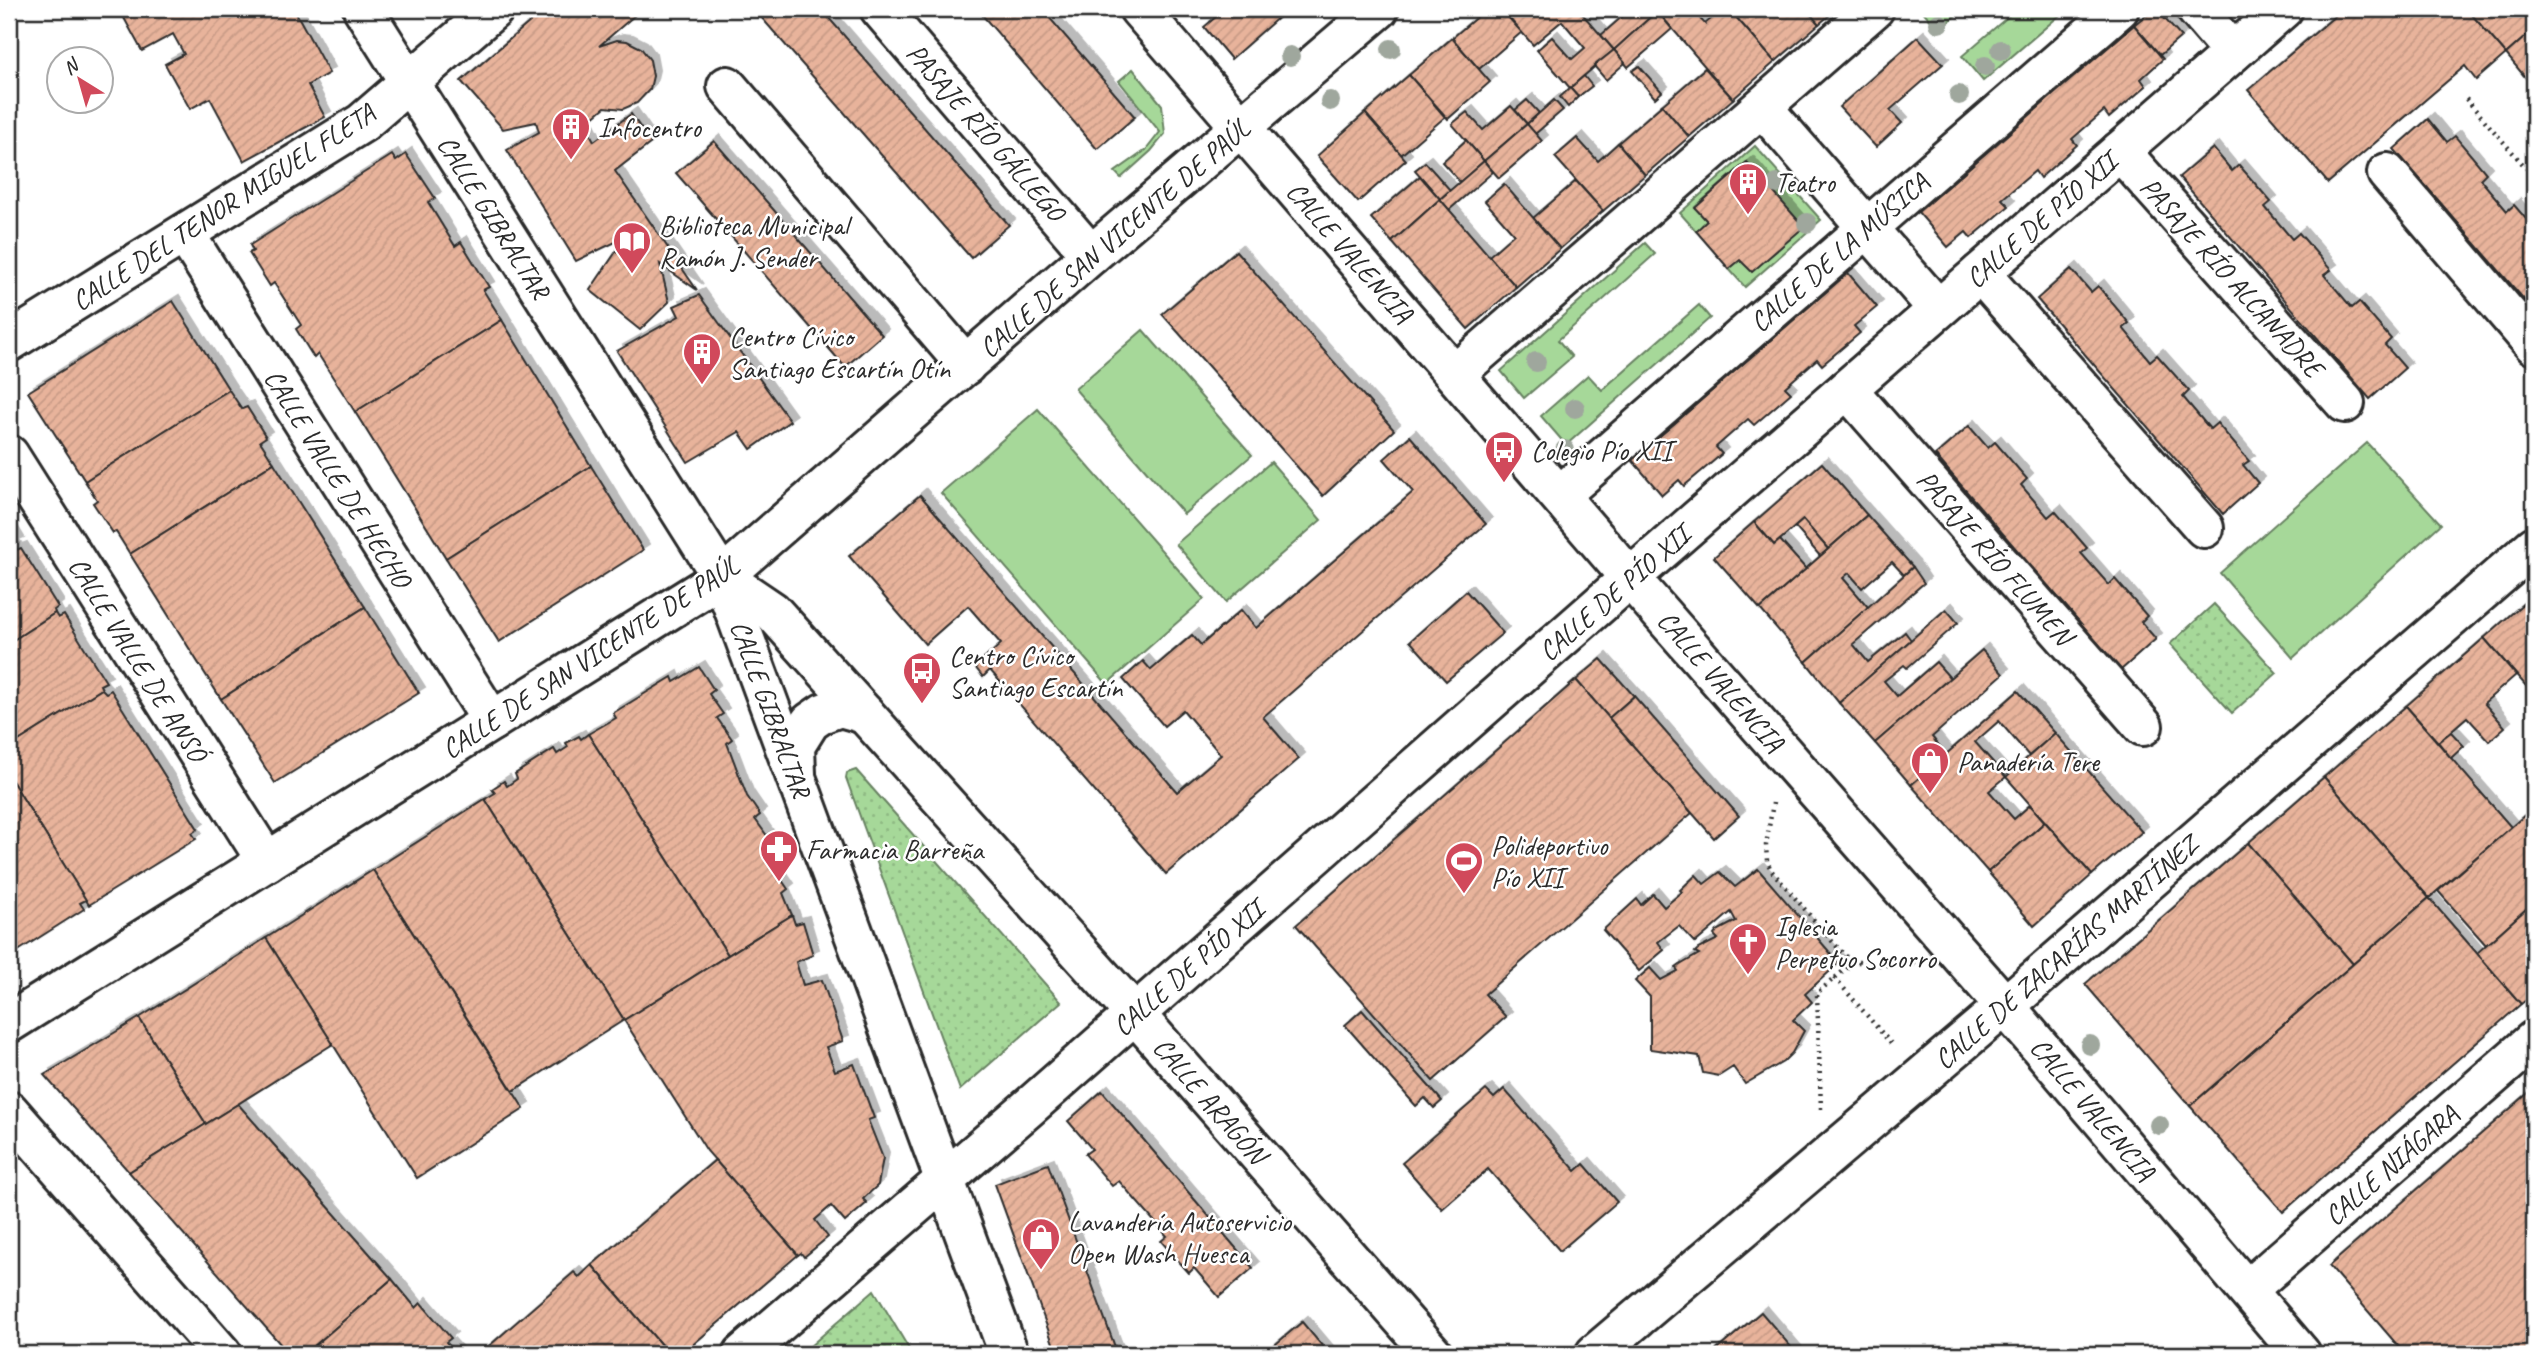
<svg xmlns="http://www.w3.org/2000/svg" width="2543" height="1363" viewBox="0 0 2543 1363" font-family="Caveat,sans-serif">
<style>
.green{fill:#a6d899;stroke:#688262;stroke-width:2}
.park{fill:url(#park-dots);stroke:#688262;stroke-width:2}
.building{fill:url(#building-hatch);stroke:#2b2b2b;stroke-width:2;filter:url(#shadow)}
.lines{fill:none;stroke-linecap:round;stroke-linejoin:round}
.minor-casing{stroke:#2b2b2b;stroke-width:44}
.path{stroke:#2b2b2b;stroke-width:4.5;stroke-dasharray:2 5;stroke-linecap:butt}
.minor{stroke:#fff;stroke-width:38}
.tree{fill:#9fa79d}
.labels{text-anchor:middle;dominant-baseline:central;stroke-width:5;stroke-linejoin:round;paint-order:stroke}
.poi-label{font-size:28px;fill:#2b2b2b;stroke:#fff;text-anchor:start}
.street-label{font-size:28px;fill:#2b2b2b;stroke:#fff}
</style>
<defs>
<pattern id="park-dots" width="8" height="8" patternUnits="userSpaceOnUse" patternTransform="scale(1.75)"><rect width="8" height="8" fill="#a6d899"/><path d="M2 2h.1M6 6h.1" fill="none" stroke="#8fba84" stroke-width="1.8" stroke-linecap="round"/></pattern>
<pattern id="building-hatch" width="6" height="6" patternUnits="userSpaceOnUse" patternTransform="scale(1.75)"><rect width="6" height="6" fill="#e8b39b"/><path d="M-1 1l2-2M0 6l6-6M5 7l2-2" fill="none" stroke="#c79a86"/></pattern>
<filter id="shadow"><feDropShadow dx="6" dy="-6" stdDeviation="0" flood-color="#0004"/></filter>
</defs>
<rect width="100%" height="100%" fill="#fff"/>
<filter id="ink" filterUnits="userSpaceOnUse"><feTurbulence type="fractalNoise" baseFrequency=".0143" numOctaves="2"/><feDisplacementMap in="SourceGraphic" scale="14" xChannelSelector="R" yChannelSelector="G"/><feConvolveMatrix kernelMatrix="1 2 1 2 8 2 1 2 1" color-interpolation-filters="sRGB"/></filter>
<g filter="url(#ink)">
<g class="green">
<path d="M1921 9H1963L1939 30Z"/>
<path d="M2017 9H2067L1983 81 1962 56Z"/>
<path d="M1133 69 1162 105 1165 134 1151 151 1121 178 1115 172 1146 150 1160 132 1119 81Z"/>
<path d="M1755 146 1821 220 1745 287 1729 269 1740 260 1752 272 1803 227 1747 162 1695 207 1707 221 1696 231 1680 213Z"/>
<path d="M1645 243 1655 254 1558 340 1572 357 1524 398 1501 371Z"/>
<path d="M1699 305 1710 318 1566 445 1541 416 1588 375 1602 390Z"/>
<path d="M1143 330 1252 455 1184 514 1075 389Z"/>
<path d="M1038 409 1204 599 1107 684 941 493Z"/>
<path d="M2367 443 2441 524 2293 658 2220 573Z"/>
<path d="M1271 462 1321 520 1226 602 1176 544Z"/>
</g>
<g class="park">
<path d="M2214 604 2277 673 2232 713 2170 644Z"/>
<path d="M856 770 1061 1002 960 1090 846 778 847 773Z"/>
<path d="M874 1290 912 1354H801Z"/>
</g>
<g class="building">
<path d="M141 9H294L329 73 308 85 325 117 244 161 210 98 190 109 165 64 184 54 173 34 142 51 124 18Z"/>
<path d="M545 9H642L599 46 617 40 627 41 641 48 650 60 653 76 650 89 637 103 623 109 605 107 585 124 594 141 631 114 651 143 615 171 697 290 660 264 669 302 640 330 590 290 626 237 576 261 507 150 539 132 536 122 503 129 461 81Z"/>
<path d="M754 9H821L1009 225 971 258Z"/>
<path d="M977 9H1042L1135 117 1097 149Z"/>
<path d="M1188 9H1203L1194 16Z"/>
<path d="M1225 9H1274L1280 16 1231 59 1204 27Z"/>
<path d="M1274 9H1289L1280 16Z"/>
<path d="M1486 9H1501L1522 32 1479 69 1452 38Z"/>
<path d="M1501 9H1578L1614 50 1570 88 1537 50 1552 37 1572 59 1585 48 1562 21 1533 45Z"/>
<path d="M1631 9H1655L1657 11 1614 50 1601 35Z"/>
<path d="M1660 9H1691L1705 24 1723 9H1729L1775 62 1733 99 1657 11Z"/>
<path d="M1748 9H1806L1819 24 1775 62 1737 18Z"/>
<path d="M1806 9H1837L1819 24Z"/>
<path d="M2153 9H2156L2181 37 2160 55 2134 25Z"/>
<path d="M2343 9H2467L2506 54 2476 80 2465 66 2328 183 2248 90Z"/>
<path d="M2467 9H2525L2534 20V29L2506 54Z"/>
<path d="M2525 9H2534V20Z"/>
<path d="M1657 11 1672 29 1628 67 1614 50Z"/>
<path d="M2134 25 2163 59 2141 79 2146 86 2109 118 2104 111 2072 139 2077 145 2040 178 2035 171 2002 199 2009 206 1971 238 1966 232 1948 247 1918 212Z"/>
<path d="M2534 29V88L2506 54Z"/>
<path d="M1918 37 1943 64 1890 110 1902 123 1876 147 1839 107Z"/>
<path d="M1452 38 1490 82 1448 119 1409 75Z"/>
<path d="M1614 50 1625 63 1606 80 1594 66Z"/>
<path d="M1639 66 1662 92 1655 98 1632 71Z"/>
<path d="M1705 68 1733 99 1689 137 1662 105Z"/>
<path d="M1409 75 1445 117 1401 155 1365 113Z"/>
<path d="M1584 76 1592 86 1578 97 1570 88Z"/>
<path d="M1570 88 1578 97 1568 107 1560 97Z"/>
<path d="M1527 100 1539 113 1527 124 1515 110Z"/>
<path d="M1554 100 1563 110 1535 134 1527 124Z"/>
<path d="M1662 105 1689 137 1645 175 1618 143Z"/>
<path d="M1511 106 1527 124 1484 161 1452 124 1467 112 1483 130Z"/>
<path d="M1365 113 1406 160 1358 202 1317 156Z"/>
<path d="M2428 119 2447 142 2455 136 2486 173 2480 179 2507 211 2514 205 2534 228V311L2394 149Z"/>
<path d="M1527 124 1542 141 1499 178 1484 161Z"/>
<path d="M1577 138 1598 161 1618 143 1645 175 1603 211 1555 157Z"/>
<path d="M1466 140 1484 161 1460 182 1442 162Z"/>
<path d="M714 141 882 335 845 367 676 173Z"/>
<path d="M2213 148 2232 171 2239 165 2271 202 2265 207 2292 239 2299 233 2331 270 2324 275 2352 308 2359 302 2391 339 2385 345 2405 368 2370 399 2179 177Z"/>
<path d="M406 154 435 198 428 202 455 246 461 242 489 287 483 290 502 320 355 412 318 354 314 358 296 329 301 325 274 283 270 286 249 253 253 251 250 245 392 155 396 161Z"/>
<path d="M1484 161 1493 172 1449 210 1440 199Z"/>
<path d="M1425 162 1450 190 1440 199 1415 170Z"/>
<path d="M1747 162 1804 227 1752 272 1740 260 1729 269 1696 231 1707 221 1695 208Z"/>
<path d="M1420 176 1440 199 1392 242 1371 218Z"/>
<path d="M1576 181 1603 211 1560 249 1533 218Z"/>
<path d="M1504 184 1560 249 1516 287 1489 256 1514 234 1485 201Z"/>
<path d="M1440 199 1516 287 1468 329 1392 242Z"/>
<path d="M1236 251 1394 430 1323 496 1162 314Z"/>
<path d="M2071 269 2091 292 2098 286 2129 323 2123 328 2150 361 2157 355 2189 391 2183 397 2210 429 2217 423 2249 461 2243 465 2258 483 2223 514 2037 299Z"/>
<path d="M1848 273 1877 307 1854 326 1860 333 1822 365 1817 359 1785 387 1791 393 1754 425 1748 419 1716 447 1722 454 1684 486 1679 480 1662 495 1632 460Z"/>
<path d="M699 295 790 421 751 449 739 432 688 462 617 351 679 316 674 306Z"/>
<path d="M173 301 229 390 85 481 28 392Z"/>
<path d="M502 320 591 466 446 558 355 412Z"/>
<path d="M229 390 242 409 247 407 266 437 260 441 274 463 130 554 116 532 113 533 93 503 97 500 85 481Z"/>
<path d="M1969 426 1988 448 1995 442 2027 479 2021 485 2048 517 2055 511 2087 548 2081 553 2109 585 2115 579 2147 616 2141 622 2156 639 2121 670 1935 455Z"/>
<path d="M1410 436 1486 524 1263 717 1299 759 1166 874 990 670 983 677 975 667 1001 644 968 606 925 644 849 556 920 495 1177 792 1221 755 1183 710 1164 726 1123 679 1143 661 1151 670 1192 635 1201 645 1241 610 1256 628 1413 492 1384 459Z"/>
<path d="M274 463 365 607 221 699 130 554Z"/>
<path d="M1822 463 1867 515 1828 549 1803 520 1774 545 1754 522Z"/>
<path d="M591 466 643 550 499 642 446 558Z"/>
<path d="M1867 515 1913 567 1904 575 1892 562 1862 588 1849 573 1843 578 1868 607 1806 662 1760 609Z"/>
<path d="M1803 520 1828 549 1820 556 1795 527Z"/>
<path d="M1754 522 1774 545 1780 540 1806 569 1760 609 1714 557Z"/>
<path d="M9 528 18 543 13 545 16 550 21 548 58 607 54 610 55 613 9 643Z"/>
<path d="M1913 567 1924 583 1853 644 1868 662 1905 632 1911 640 1839 703 1806 662Z"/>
<path d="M1466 591 1503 633 1446 681 1410 641Z"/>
<path d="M2534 594V695L2484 638Z"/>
<path d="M365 607 419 693 275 783 221 699Z"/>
<path d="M1946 609 1958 623 1907 668 1904 665 1884 681 1897 696 1936 662 1950 678 1875 743 1839 703Z"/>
<path d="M55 613 58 618 64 615 106 682 100 685 102 689 9 747V643Z"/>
<path d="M2484 638 2516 675 2484 703 2505 727 2489 741 2467 717 2438 742 2406 706Z"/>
<path d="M1982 650 2003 674 1932 737 1946 754 1911 785 1875 743Z"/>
<path d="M1601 659 1634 696 1609 718 1576 680Z"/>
<path d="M699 667 714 690 709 694 723 714 717 718 732 739 727 743 747 796 760 815 755 819 770 840 765 844 778 864 773 867 788 889 783 893 792 915 728 955 588 734 616 718 613 713 672 677 674 682Z"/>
<path d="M1576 680 1692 813 1485 994 1506 1017 1433 1081 1296 925Z"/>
<path d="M102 689 106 693 111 690 198 829 192 833 196 839 89 905 9 776V747Z"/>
<path d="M2018 691 2055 733 2029 756 1999 721 1975 742 2006 777 1989 791 2014 819 2030 805 2045 822 1988 872 1911 785Z"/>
<path d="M1634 696 1739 816 1714 838 1609 718Z"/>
<path d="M2406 706 2511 827 2429 898 2324 777Z"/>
<path d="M2451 732 2464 746 2451 758 2438 742Z"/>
<path d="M2055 733 2142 832 2092 875 2006 777Z"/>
<path d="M588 734 728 955 624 1020 485 799 495 793 492 789 504 781 507 786 517 779 515 774 554 749 557 754 568 747 566 743 579 736 581 739Z"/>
<path d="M9 776 86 900 80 903 84 909 15 953 11 947 9 948Z"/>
<path d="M2324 777 2429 898 2353 964 2248 843Z"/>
<path d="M485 799 624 1020 513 1091 373 870Z"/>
<path d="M2534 807V902L2486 945 2438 891Z"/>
<path d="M2045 822 2092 875 2034 926 1988 872Z"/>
<path d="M2248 843 2353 964 2190 1106 2085 984Z"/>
<path d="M1758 869 1839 963 1805 994 1812 1002 1793 1020 1804 1031 1792 1053 1783 1062 1745 1084 1733 1067 1719 1076 1703 1073 1699 1056 1650 1049V997L1635 981 1650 968 1661 980 1678 971 1676 968 1680 965 1699 954 1695 952 1698 949 1718 939 1714 935 1717 931 1736 921 1731 912 1695 943 1679 926 1658 942 1664 950 1639 971 1603 930 1637 899 1641 905 1653 894 1664 907 1682 892 1680 890 1696 875 1704 884 1720 872 1735 887Z"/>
<path d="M373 870 524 1109 417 1178 266 938Z"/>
<path d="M2429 898 2521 1004 2283 1212 2190 1106Z"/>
<path d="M2534 902V1001L2530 997 2521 1004 2477 953Z"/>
<path d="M792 915 795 924 803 922 813 955 796 962 803 985 822 980 843 1041 826 1047 835 1071 854 1064 874 1118 868 1120 883 1158 878 1185 863 1199 867 1203 845 1222 831 1206 815 1220 828 1237 804 1257 801 1253 798 1255 707 1151 624 1020Z"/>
<path d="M266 938 333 1044 206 1124 139 1018Z"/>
<path d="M1362 1010 1442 1101 1434 1108 1425 1098 1416 1106 1345 1025Z"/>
<path d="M139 1018 206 1124 129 1172 44 1075Z"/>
<path d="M2534 1088V1354H2405L2329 1266Z"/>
<path d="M1504 1089 1576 1171 1584 1164 1617 1202 1560 1251 1488 1169 1442 1209 1402 1163 1486 1090 1494 1098Z"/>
<path d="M1102 1091 1253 1268 1219 1297 1194 1268 1189 1273 1161 1241 1167 1236 1119 1181 1112 1186 1085 1154 1092 1149 1068 1121Z"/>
<path d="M238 1104 392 1279 305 1354H289L129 1172Z"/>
<path d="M715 1160 798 1255 682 1354H669L592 1265Z"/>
<path d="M1048 1164 1115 1347 1096 1354H1057L995 1184Z"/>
<path d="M592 1265 669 1354 481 1353 574 1272 579 1277Z"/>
<path d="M392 1279 416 1308 421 1303 451 1338 446 1342 457 1354H305Z"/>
<path d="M1761 1312 1797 1354H1712Z"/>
<path d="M1302 1322 1329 1354H1264Z"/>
<path d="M1115 1347 1118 1354H1096Z"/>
</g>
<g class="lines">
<defs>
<g id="minor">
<path d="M363 9 722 577 1009 1354"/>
<path d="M880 9 1091 255"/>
<path d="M1139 9 1630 578 2005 1006 2301 1354"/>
<path d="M2196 9 2233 52"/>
<path d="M727 86 966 365"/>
<path d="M1762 107 1938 309"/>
<path d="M2120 151 2345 403"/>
<path d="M2387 173 2534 345"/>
<path d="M185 234 492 721"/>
<path d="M1980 273 2204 528"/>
<path d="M9 342 362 123 494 9"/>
<path d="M1455 374 1874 9"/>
<path d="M1847 389 2143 726"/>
<path d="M9 455 267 862"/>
<path d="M1560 495 2119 9"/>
<path d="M722 577 772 611 1135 1014 1433 1354"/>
<path d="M796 774 795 746 810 722 823 713 840 707 865 714"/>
<path d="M9 1023 722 577 1091 255 1379 9"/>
<path d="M9 1111 222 1354"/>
<path d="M2247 1290 2534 1040"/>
<path d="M743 1354 1027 1109 1630 578 2283 9"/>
<path d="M1595 1354 2005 1006 2534 546"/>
</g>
</defs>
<use href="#minor" class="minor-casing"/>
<g class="path">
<path d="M2466 99 2534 177"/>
<path d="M1773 803 1766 845 1767 861 1771 870 1845 956C1866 969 1891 964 1915 964"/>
<path d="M1835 978 1893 1046"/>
<path d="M1821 1109 1817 993 1854 962"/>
</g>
<use href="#minor" class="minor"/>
</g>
<g class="tree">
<circle cx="1939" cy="23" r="10"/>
<circle cx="1391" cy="49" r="10"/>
<circle cx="2001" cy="50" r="10"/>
<circle cx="1290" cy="56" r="10"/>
<circle cx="1985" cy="66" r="10"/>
<circle cx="1959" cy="95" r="10"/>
<circle cx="1330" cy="101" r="10"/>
<circle cx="1777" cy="184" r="10"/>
<circle cx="1807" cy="223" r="10"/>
<circle cx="1536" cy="362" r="10"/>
<circle cx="1575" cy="408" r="10"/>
<circle cx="1565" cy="450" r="10"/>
<circle cx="2090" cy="1045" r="10"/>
<circle cx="2159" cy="1125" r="10"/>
</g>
</g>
<defs>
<symbol id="building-pin" viewBox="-11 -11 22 30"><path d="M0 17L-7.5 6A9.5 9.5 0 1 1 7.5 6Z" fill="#d1495b" stroke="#fff"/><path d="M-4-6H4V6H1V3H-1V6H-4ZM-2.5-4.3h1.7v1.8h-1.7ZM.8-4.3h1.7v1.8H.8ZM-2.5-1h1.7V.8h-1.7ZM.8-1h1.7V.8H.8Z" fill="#fff"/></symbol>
<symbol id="library-pin" viewBox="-11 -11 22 30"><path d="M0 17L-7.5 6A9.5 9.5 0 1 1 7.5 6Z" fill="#d1495b" stroke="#fff"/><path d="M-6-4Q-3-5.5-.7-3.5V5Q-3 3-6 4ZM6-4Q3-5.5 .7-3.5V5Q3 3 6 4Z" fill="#fff"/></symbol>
<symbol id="bus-pin" viewBox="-11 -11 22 30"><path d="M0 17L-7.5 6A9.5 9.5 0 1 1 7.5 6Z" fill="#d1495b" stroke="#fff"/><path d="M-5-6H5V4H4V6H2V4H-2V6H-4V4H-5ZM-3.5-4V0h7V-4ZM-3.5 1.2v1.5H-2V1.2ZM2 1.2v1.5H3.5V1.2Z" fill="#fff"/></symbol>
<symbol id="shop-pin" viewBox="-11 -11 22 30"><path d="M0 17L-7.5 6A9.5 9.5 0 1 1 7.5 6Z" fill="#d1495b" stroke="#fff"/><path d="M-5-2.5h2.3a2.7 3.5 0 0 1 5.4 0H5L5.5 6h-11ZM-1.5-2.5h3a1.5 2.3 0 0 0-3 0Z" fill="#fff"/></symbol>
<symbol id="pharmacy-pin" viewBox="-11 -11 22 30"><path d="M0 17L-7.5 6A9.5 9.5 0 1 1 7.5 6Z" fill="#d1495b" stroke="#fff"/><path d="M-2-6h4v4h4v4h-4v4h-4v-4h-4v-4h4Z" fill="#fff"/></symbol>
<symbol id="stadium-pin" viewBox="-11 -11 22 30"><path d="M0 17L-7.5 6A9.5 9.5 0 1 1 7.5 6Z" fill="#d1495b" stroke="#fff"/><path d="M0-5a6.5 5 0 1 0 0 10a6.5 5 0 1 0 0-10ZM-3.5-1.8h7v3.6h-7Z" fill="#fff"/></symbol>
<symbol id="church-pin" viewBox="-11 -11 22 30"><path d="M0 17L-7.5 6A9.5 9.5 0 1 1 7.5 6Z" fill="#d1495b" stroke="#fff"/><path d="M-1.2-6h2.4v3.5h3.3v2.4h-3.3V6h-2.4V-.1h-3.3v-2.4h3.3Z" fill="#fff"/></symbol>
</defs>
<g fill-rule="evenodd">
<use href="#building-pin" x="549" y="105" width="44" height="60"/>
<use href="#building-pin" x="1726" y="160" width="44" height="60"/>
<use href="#library-pin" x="610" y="219" width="44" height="60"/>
<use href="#building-pin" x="680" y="330" width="44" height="60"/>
<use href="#bus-pin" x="1482" y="428" width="44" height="60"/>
<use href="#bus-pin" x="900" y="649" width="44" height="60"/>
<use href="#shop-pin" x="1908" y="739" width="44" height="60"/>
<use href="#pharmacy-pin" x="757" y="827" width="44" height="60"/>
<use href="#stadium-pin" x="1442" y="839" width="44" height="60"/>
<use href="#church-pin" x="1726" y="920" width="44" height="60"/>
<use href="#shop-pin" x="1019" y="1215" width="44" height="60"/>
</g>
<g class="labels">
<g class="poi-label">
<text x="598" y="127">Infocentro</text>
<text x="1775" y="182">Teatro</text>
<text x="659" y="225">Biblioteca Municipal<tspan x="659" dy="32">Ramón J. Sender</tspan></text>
<text x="729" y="336">Centro Cívico<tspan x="729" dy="32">Santiago Escartín Otín</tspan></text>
<text x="1531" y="450">Colegio Pío XII</text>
<text x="949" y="655">Centro Cívico<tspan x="949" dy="32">Santiago Escartín</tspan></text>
<text x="1957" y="761">Panadería Tere</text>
<text x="1491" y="845">Polideportivo<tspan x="1491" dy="32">Pío XII</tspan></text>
<text x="806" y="849">Farmacia Barreña</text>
<text x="1775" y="926">Iglesia<tspan x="1775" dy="32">Perpetuo Socorro</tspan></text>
<text x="1068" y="1221">Lavandería Autoservicio<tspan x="1068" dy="32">Open Wash Huesca</tspan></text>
</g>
<g class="street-label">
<text transform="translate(986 132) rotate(49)">PASAJE RÍO GÁLLEGO</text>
<text transform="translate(223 207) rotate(-33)">CALLE DEL TENOR MIGUEL FLETA</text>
<text transform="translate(494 217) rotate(58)">CALLE GIBRALTAR</text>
<text transform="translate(2041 220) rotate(-41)">CALLE DE PÍO XII</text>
<text transform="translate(1114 238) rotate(-41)">CALLE DE SAN VICENTE DE PAÚL</text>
<text transform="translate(1350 252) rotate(49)">CALLE VALENCIA</text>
<text transform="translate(1839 252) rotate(-41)">CALLE DE LA MÚSICA</text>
<text transform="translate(2232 277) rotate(48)">PASAJE RÍO ALCANADRE</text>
<text transform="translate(338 478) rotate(58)">CALLE VALLE DE HECHO</text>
<text transform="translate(1995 557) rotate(49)">PASAJE RÍO FLUMEN</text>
<text transform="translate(1614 593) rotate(-41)">CALLE DE PÍO XII</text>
<text transform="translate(590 657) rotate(-33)">CALLE DE SAN VICENTE DE PAÚL</text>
<text transform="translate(138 659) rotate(58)">CALLE VALLE DE ANSÓ</text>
<text transform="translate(1721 681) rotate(49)">CALLE VALENCIA</text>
<text transform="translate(771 709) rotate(70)">CALLE GIBRALTAR</text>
<text transform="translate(2066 952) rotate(-41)">CALLE DE ZACARÍAS MARTÍNEZ</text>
<text transform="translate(1188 968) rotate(-41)">CALLE DE PÍO XII</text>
<text transform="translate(1210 1100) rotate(49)">CALLE ARAGÓN</text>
<text transform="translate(2093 1109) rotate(50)">CALLE VALENCIA</text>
<text transform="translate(2391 1165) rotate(-41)">CALLE NIÁGARA</text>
</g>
</g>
<rect width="2543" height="1363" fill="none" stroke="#fff" stroke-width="35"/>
<rect x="18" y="18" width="2508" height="1328" fill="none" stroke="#2b2b2b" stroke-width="2.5" filter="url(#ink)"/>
<g transform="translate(80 80) rotate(323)"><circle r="33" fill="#ffffff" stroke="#aaaaaa" stroke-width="2"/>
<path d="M0-5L12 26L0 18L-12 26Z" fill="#d1495b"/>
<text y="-10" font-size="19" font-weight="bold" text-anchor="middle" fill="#2b2b2b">N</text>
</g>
</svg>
